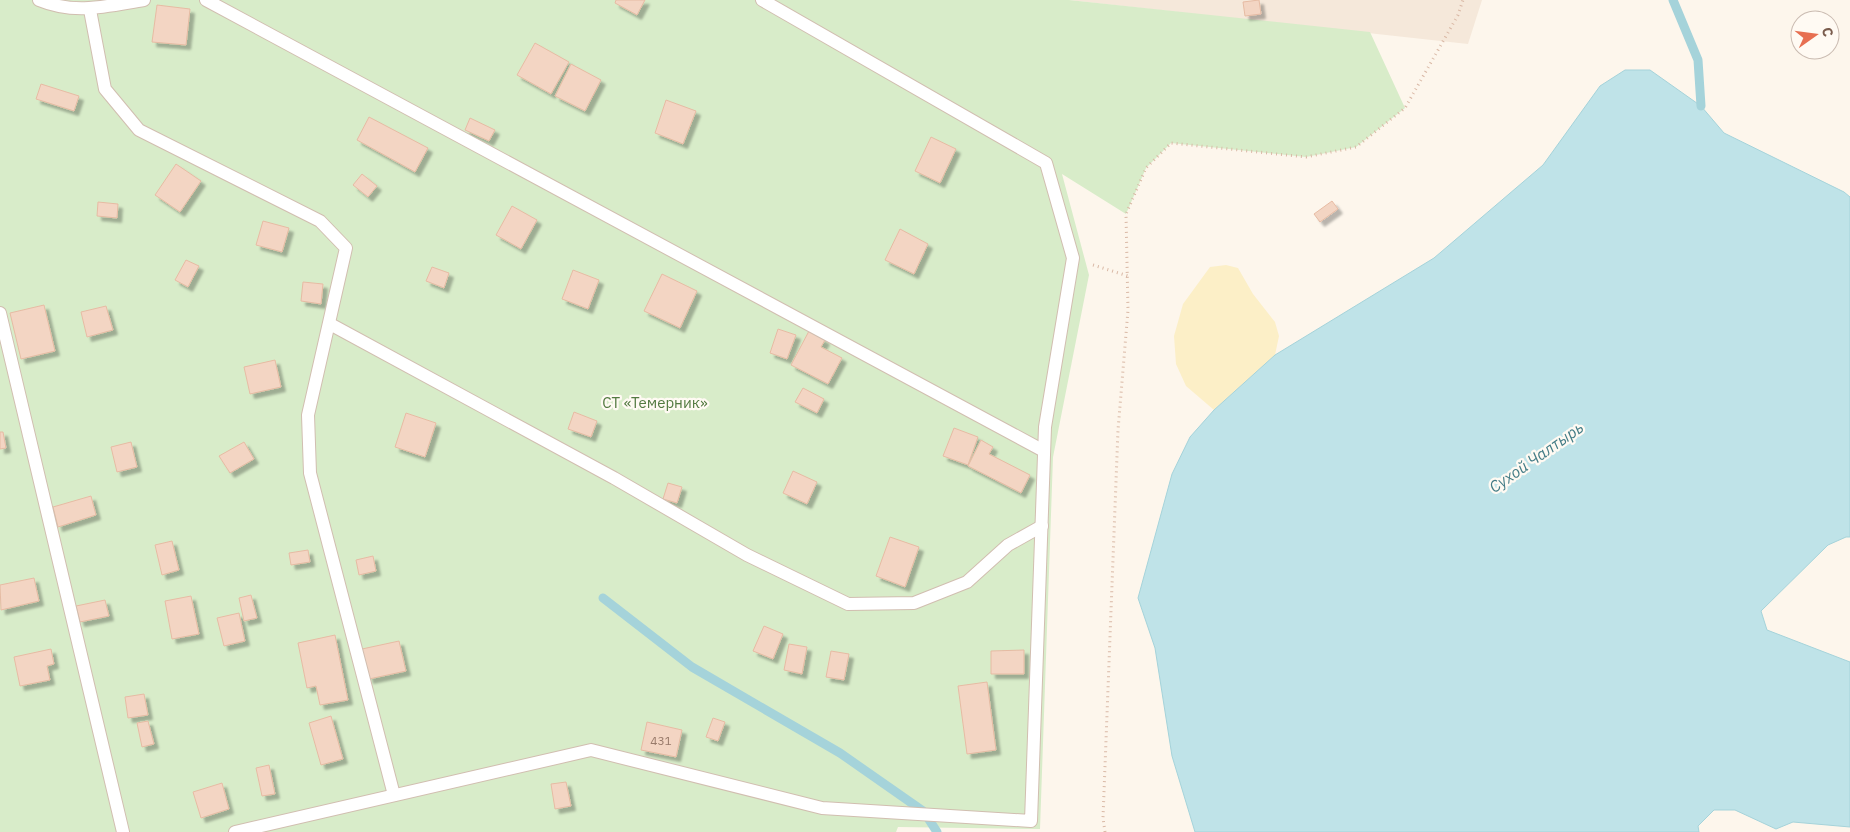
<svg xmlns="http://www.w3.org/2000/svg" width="1850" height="832" viewBox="0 0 1850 832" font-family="'IBM Plex Sans',sans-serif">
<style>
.residential{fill:#f5e8da}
.green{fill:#d8ecc9}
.sand{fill:#fcefc7}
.water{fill:#bfe3e8;stroke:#a5d3da}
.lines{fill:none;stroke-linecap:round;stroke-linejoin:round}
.stream{stroke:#a5d3da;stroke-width:9}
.building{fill:#f3d5c3;stroke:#e6bba3;filter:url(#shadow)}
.lane-casing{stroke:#d1beb0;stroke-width:14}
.path{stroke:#d9b8a5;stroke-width:3;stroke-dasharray:1 4;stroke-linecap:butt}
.lane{stroke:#fff;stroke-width:12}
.labels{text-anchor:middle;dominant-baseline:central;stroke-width:4.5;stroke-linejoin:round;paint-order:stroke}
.number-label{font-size:12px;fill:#987a6a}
.park-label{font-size:15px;fill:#537a41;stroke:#fffaf3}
.water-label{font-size:16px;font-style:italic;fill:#437c86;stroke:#fffaf3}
</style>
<defs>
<filter id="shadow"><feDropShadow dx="4.5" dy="4.5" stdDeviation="1" flood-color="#0004"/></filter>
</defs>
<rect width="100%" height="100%" fill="#fdf6ec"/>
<path class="residential" d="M1069 0H1482L1468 44Z"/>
<path class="green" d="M0 0H1069L1370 32 1405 108 1356 147 1306 157 1171 143 1146 168 1126 214 1062 174 1089 275 1053 457 1040 829 898 827 896 832H0Z"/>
<path class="sand" d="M1226 265 1238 268 1253 294 1275 322 1279 336 1275 355 1214 410 1186 386 1176 364 1174 336 1183 304 1210 267Z"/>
<path class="water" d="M1625 70H1650L1701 106 1724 133 1844 192 1850 197V537H1846L1828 545 1761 611 1767 630 1850 662V827L1793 822 1776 829 1735 810H1714L1698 826 1699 832H1195L1172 756 1155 648 1138 598 1172 474 1190 437 1214 410 1275 355 1434 258 1543 165 1600 86Z"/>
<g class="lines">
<g class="stream">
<path d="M1673 0 1698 60 1701 106"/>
<path d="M603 598 692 667 840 753 923 811"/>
<path d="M928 818 937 832"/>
</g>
</g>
<g class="building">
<path d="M616 0H645L637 15 615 3Z"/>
<path d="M1259 0 1261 14 1245 16 1243 2Z"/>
<path d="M157 5 190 9 186 45 152 42Z"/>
<path d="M535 43 569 62 551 94 517 75Z"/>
<path d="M571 64 601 80 585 111 555 96Z"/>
<path d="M41 84 79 96 74 111 36 99Z"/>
<path d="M666 100 696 111 683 144 655 133Z"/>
<path d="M369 117 428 148 415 172 357 140Z"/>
<path d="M470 118 495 130 489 141 465 130Z"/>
<path d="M931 137 956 149 940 183 915 171Z"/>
<path d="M176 164 201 181 180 212 155 195Z"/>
<path d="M362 174 377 186 368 197 353 185Z"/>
<path d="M1332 201 1338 209 1320 222 1314 214Z"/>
<path d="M98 202 118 204 117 218 97 216Z"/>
<path d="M512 206 537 220 521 249 496 235Z"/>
<path d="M263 221 289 228 282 252 256 245Z"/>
<path d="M900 229 928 244 914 274 885 260Z"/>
<path d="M186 260 199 266 188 287 175 280Z"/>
<path d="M432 267 449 273 444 288 426 281Z"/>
<path d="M573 270 599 280 588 309 562 299Z"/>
<path d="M662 274 697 291 680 328 644 311Z"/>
<path d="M303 282 323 284 321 304 301 301Z"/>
<path d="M44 305 55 351 21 359 10 313Z"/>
<path d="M106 306 113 330 87 337 81 312Z"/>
<path d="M778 329 796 335 787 359 770 353Z"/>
<path d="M809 331 825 340 821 347 842 358 828 384 791 365Z"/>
<path d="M275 360 281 387 250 394 244 367Z"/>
<path d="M803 388 824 399 817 413 795 402Z"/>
<path d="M574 412 597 421 591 437 568 429Z"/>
<path d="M406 413 436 423 425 457 395 447Z"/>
<path d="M954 428 978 437 968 465 943 456Z"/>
<path d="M0 432H3L6 448 0 449Z"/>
<path d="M981 440 993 447 989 454 1030 475 1021 493 968 466Z"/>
<path d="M131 442 137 467 117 472 111 447Z"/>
<path d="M244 442 254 459 230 473 219 456Z"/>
<path d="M793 471 817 482 807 504 783 493Z"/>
<path d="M668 483 682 487 677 503 663 499Z"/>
<path d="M91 496 96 515 58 527 53 507Z"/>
<path d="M890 537 919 547 905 587 876 576Z"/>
<path d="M172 541 179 570 162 575 155 545Z"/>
<path d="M308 550 310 562 291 565 289 553Z"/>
<path d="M373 556 376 571 359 575 356 560Z"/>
<path d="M34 578 39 601 1 610 0 585Z"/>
<path d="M251 595 257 618 244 621 239 598Z"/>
<path d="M191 596 199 634 172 639 165 601Z"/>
<path d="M105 600 109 616 80 622 76 606Z"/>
<path d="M239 613 245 641 224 646 217 618Z"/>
<path d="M764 626 783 634 773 659 753 651Z"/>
<path d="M335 635 348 700 320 705 316 686 307 688 298 643Z"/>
<path d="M399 641 406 671 369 679 362 649Z"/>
<path d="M789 644 807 647 802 674 784 670Z"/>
<path d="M51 649 54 664 47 666 50 680 20 686 14 657Z"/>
<path d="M1024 650V674H991V651Z"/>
<path d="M831 651 849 654 844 680 826 677Z"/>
<path d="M987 682 996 750 967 754 958 686Z"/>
<path d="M144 694 148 715 128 718 125 697Z"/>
<path d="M331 716 343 759 321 765 309 723Z"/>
<path d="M713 718 725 722 718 741 706 737Z"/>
<path d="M148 721 154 744 142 747 137 723Z"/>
<path d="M647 722 682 730 676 757 641 750Z"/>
<path d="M269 765 275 794 262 796 256 768Z"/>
<path d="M566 782 571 806 555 809 551 784Z"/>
<path d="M222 783 229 809 201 818 193 792Z"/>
</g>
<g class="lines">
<defs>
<g id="lane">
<path d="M39 0C75 15 107 6 144 0"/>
<path d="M206 0 1044 451"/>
<path d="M90 10 105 89 139 130 320 221 346 248 308 415 310 473 394 795"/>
<path d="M0 313 123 832"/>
<path d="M330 324 614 478 747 555 848 604 914 603 967 582 1008 545 1042 526"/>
<path d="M235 832 591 750 822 808 1031 821 1045 427 1073 258 1046 163 762 0"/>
</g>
</defs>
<use href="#lane" class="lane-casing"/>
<g class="path">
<path d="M1093 265 1128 276"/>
<path d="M1105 832 1103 818 1118 430 1128 310 1126 214 1146 168 1171 143 1306 157 1356 147 1405 108 1458 15 1463 0"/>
</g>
<use href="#lane" class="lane"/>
</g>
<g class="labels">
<g class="number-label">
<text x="661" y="740">431</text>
</g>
<g class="park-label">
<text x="655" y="402">СТ «Темерник»</text>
</g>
<g class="water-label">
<text transform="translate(1536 457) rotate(-35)">Сухой Чалтырь</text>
</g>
</g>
<g transform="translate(1815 35) rotate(76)"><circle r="24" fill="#fffaf3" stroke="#cabbb1"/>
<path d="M0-4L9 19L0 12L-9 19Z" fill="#e76f51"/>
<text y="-8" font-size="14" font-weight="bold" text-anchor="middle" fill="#7a5c4d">С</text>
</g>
</svg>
